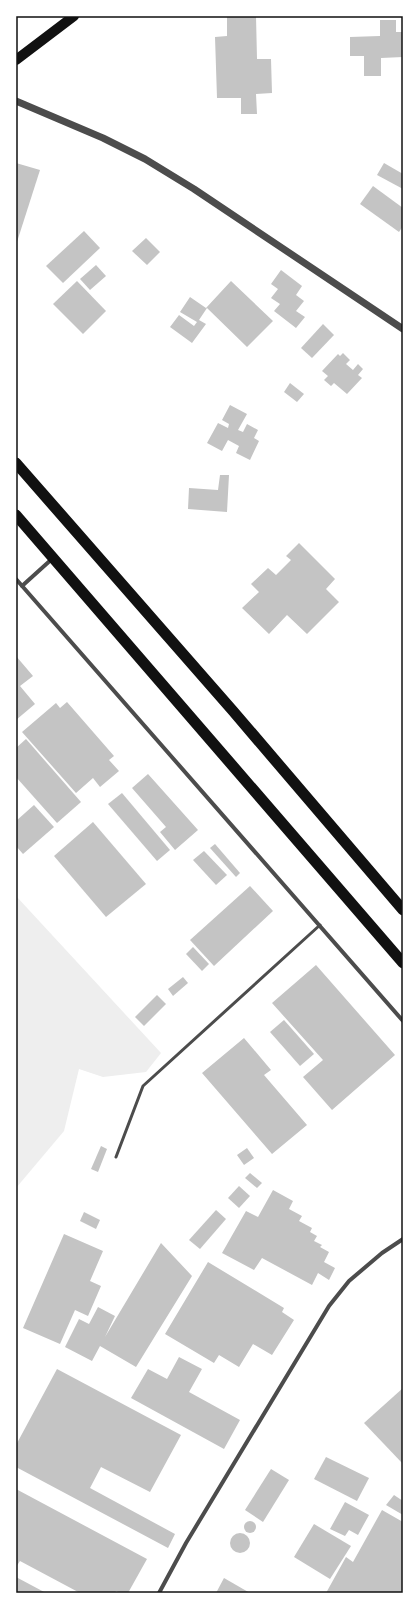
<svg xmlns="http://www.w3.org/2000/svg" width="419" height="1609" viewBox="0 0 419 1609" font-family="'Alegreya Sans',sans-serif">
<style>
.green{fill:#eee}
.building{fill:#c4c4c4}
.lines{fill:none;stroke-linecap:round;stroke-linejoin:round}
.service{stroke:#4c4c4c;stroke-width:3}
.minor{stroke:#4c4c4c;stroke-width:4}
.tertiary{stroke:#4c4c4c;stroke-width:7}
.primary{stroke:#111;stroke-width:10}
.trunk{stroke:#111;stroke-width:11}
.neatline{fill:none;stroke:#111;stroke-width:1.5}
</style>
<rect width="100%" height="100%" fill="#fff"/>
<path class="green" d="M16 896 161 1053 146 1072 103 1077 79 1069 64 1131 16 1188Z"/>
<g class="building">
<path d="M227 16H256L257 59H271L272 93 256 94 257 114H241V98H217L215 37 227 36Z"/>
<path d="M380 20H396V32H403V57L381 58V76H364V56H350V37L380 36Z"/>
<path d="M16 163 40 170 16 245Z"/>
<path d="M384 163 403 174V189L377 175Z"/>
<path d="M373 186 403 208V226L399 232 360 204Z"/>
<path d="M84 231 100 248 63 283 46 266Z"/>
<path d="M146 238 160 252 147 265 132 251Z"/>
<path d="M96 265 106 276 90 290 80 279Z"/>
<path d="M281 270 302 286 296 295 304 301 296 311 305 317 296 328 274 311 280 304 271 298 278 289 271 284Z"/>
<path d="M77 281 106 311 83 334 53 304Z"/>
<path d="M231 281 273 321 247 347 207 308 199 320 206 324 192 343 170 327 179 315 194 326 197 322 180 312 190 297 206 308Z"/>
<path d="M323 324 334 335 312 358 301 348Z"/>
<path d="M343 353 350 360 346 364 353 370 358 364 363 369 358 375 362 378 347 394 334 383 331 386 324 380 328 376 322 371 338 354 340 356Z"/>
<path d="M290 383 304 394 297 402 284 392Z"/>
<path d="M230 405 247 414 238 430 243 432 247 424 258 430 254 438 259 441 250 460 236 453 239 446 228 440 222 451 207 443 218 423 228 428 229 424 222 420Z"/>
<path d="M220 475H229L227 512 188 509 189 488 218 490Z"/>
<path d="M299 543 335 579 326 589 339 602 307 634 287 615 269 634 242 608 259 592 251 584 268 568 276 575 291 560 286 556Z"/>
<path d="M16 656 33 676 20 686 35 704 16 720Z"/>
<path d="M67 702 114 756 109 760 119 771 100 787 93 778 76 793 22 732 56 703 60 708Z"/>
<path d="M26 739 81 802 57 823 16 777V748Z"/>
<path d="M148 774 198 830 175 850 160 832 166 827 132 788Z"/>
<path d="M122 793 170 850 157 861 108 804Z"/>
<path d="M34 805 54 827 23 854 16 846V821Z"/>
<path d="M93 822 146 884 106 917 54 856Z"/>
<path d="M215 844 240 873 236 877 210 848Z"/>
<path d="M204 851 227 875 216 885 193 860Z"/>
<path d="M250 886 273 911 214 966 190 940Z"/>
<path d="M193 947 209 964 202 971 186 954Z"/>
<path d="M316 965 395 1055 332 1110 303 1077 323 1060 272 1003Z"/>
<path d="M183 977 188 983 173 996 168 989Z"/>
<path d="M157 995 166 1004 144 1026 135 1017Z"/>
<path d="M284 1020 314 1054 300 1066 270 1032Z"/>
<path d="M244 1038 271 1070 264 1075 307 1125 272 1154 202 1073Z"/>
<path d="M101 1146 107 1149 98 1172 91 1169Z"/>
<path d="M247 1148 254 1158 244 1165 237 1155Z"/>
<path d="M250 1173 262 1183 257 1188 245 1178Z"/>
<path d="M239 1186 250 1196 239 1208 228 1198Z"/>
<path d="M273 1190 293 1201 289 1209 302 1216 299 1221 312 1228 310 1232 317 1236 314 1241 322 1245 320 1247 329 1252 324 1262 335 1268 329 1280 318 1273 312 1285 262 1258 254 1270 222 1253 246 1211 258 1217Z"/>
<path d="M216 1210 226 1219 200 1249 189 1240Z"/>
<path d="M84 1212 100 1220 96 1229 80 1221Z"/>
<path d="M64 1234 103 1251 90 1281 101 1286 88 1316 75 1310 60 1344 23 1328Z"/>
<path d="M161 1243 192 1276 136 1367 100 1346 92 1361 65 1347 79 1319 89 1324 98 1307 115 1316 105 1337Z"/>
<path d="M208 1262 284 1308 282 1312 294 1320 272 1355 253 1344 239 1367 219 1355 214 1363 165 1334Z"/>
<path d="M179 1357 202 1369 189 1392 240 1420 224 1449 131 1398 148 1369 167 1379Z"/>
<path d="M57 1369 181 1435 150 1492 101 1467 90 1488 175 1534 168 1548 16 1467V1445Z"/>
<path d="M403 1388V1464L364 1423Z"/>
<path d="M326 1457 369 1478 357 1501 314 1479Z"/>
<path d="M271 1469 289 1480 263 1522 245 1510Z"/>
<path d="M16 1489 147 1559 128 1593H121L116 1591 115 1593H80L20 1561 16 1567Z"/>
<path d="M394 1495 403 1501V1515L386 1505Z"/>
<path d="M345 1502 369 1515 358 1535 349 1530 345 1536 330 1529Z"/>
<path d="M382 1510 403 1522V1593H326L346 1557 353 1562Z"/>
<circle cx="250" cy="1527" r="6"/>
<path d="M314 1524 351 1546 330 1579 294 1557Z"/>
<circle cx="240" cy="1543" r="10"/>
<path d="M16 1577 46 1593H16Z"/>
<path d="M224 1578 250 1593H216Z"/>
</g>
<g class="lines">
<path class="service" d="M116 1157 143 1086 320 925"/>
<g class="minor">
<path d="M16 579 403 1021"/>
<path d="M22 586 53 558"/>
<path d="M159 1593 186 1543 329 1306 349 1281 382 1253 403 1239"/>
</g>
<path class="tertiary" d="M16 101 103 138 145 159 194 189 403 329"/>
<path class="primary" d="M16 60 74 16"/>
<g class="trunk">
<path d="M16 463 233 711 403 910"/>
<path d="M16 515 403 963"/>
</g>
</g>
<rect width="419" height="1609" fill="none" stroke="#ffffff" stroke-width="34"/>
<rect x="17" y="17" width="385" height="1575" class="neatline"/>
</svg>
